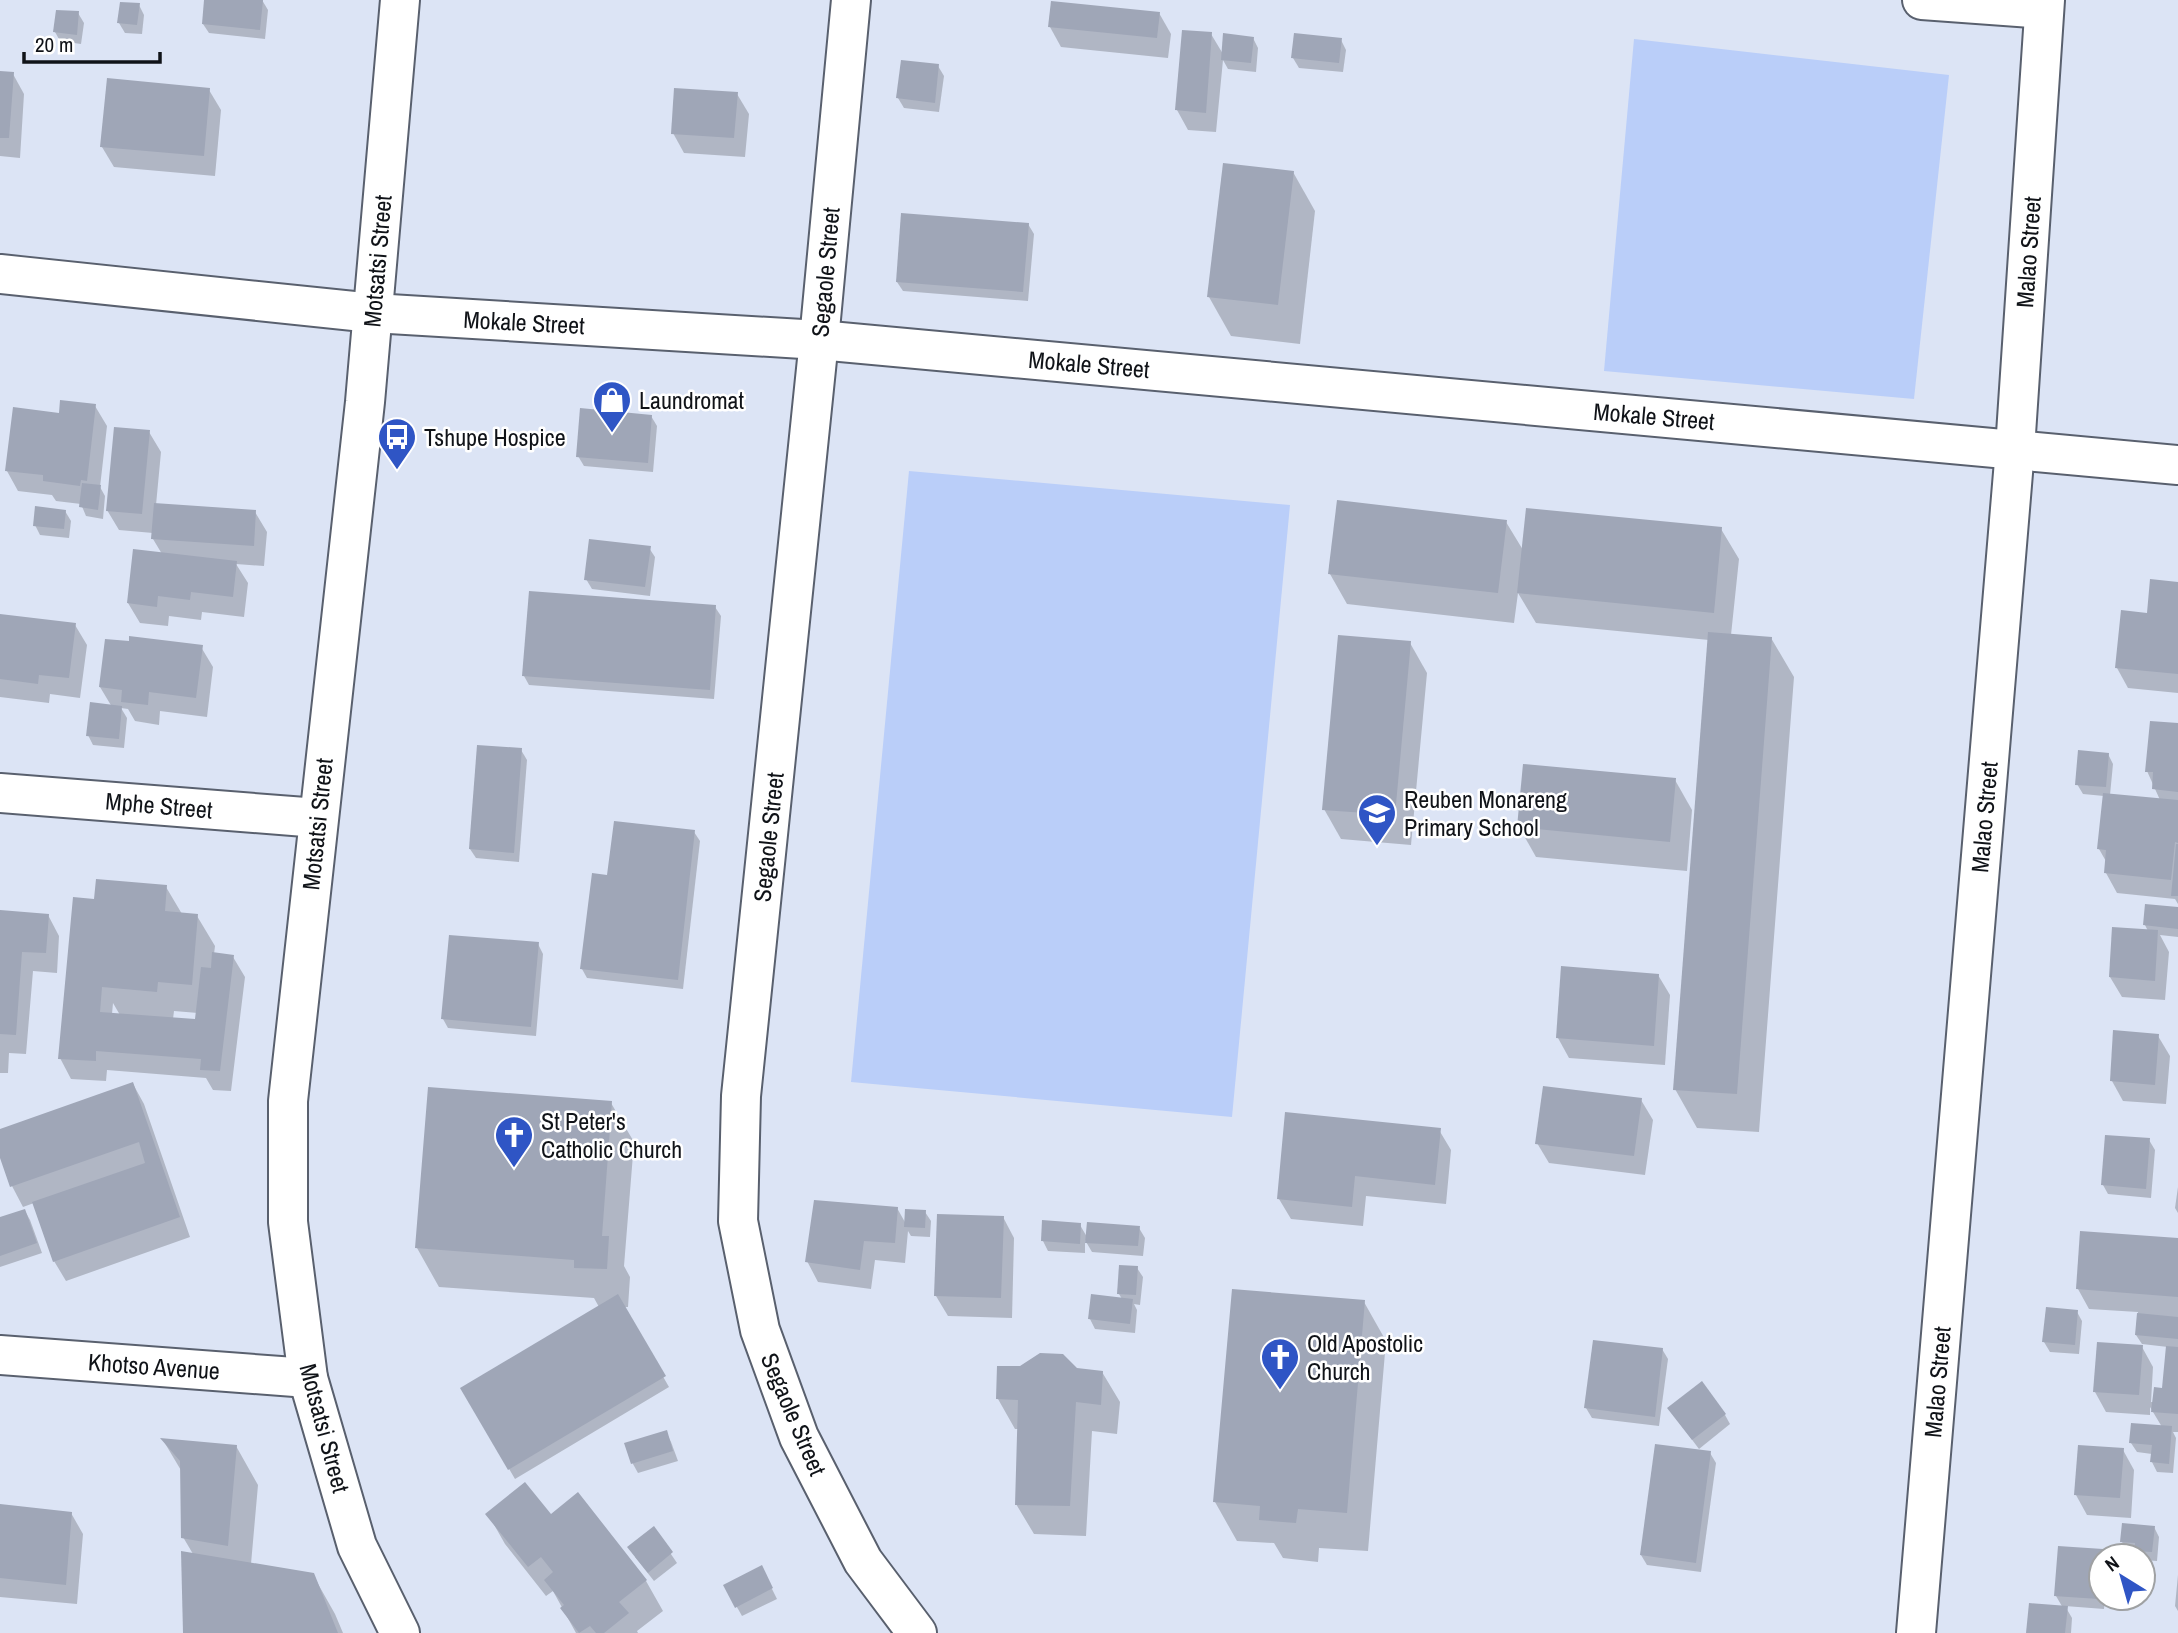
<svg xmlns="http://www.w3.org/2000/svg" width="2178" height="1633" viewBox="0 0 2178 1633" font-family="'Archivo Narrow',sans-serif">
<style>
.green{fill:#bacef9}
.shadow{fill:#0003;fill-rule:evenodd}
.building{fill:#9fa6b7}
.lines{fill:none;stroke-linecap:round;stroke-linejoin:round}
.minor-casing{stroke:#59606e;stroke-width:42}
.tertiary-casing{stroke:#59606e;stroke-width:42}
.minor{stroke:#fff;stroke-width:38}
.tertiary{stroke:#fff;stroke-width:38}
.labels{text-anchor:middle;dominant-baseline:central;stroke-width:5;stroke-linejoin:round;paint-order:stroke}
.street-label{font-size:24px;fill:#101318;stroke:#fff}
.poi-label{font-size:24px;fill:#101318;stroke:#fff;text-anchor:start}
</style>
<rect width="100%" height="100%" fill="#dce4f5"/>
<g class="green">
<path d="M1634 39 1949 75 1914 399 1604 371Z"/>
<path d="M909 471 1290 505 1232 1117 851 1082Z"/>
</g>
<g class="shadow">
<path d="M206 0H262L268 10 265 39 209 33 203 24Z"/>
<path d="M139 5 144 15 142 34 125 33 119 23Z"/>
<path d="M78 13 84 23 81 44 60 41 55 32Z"/>
<path d="M1159 13 1171 34 1168 58 1061 47 1050 27Z"/>
<path d="M1211 34 1223 54 1253 38 1258 48 1256 72 1228 69 1223 60 1216 132 1188 130 1177 110Z"/>
<path d="M1341 40 1346 50 1343 72 1299 68 1293 58Z"/>
<path d="M938 66 944 76 939 112 904 108 898 98Z"/>
<path d="M0 73 13 74 24 94 20 158 0 156Z"/>
<path d="M209 90 221 110 215 176 114 167 102 147Z"/>
<path d="M737 94 749 114 745 157 684 153 673 133Z"/>
<path d="M1293 172 1315 211 1300 344 1231 336 1209 297Z"/>
<path d="M1028 224 1034 234 1028 301 903 291 897 282Z"/>
<path d="M95 406 107 426 100 487 105 496 103 519 86 516 81 504 56 501 52 495 18 491 7 471 61 414Z"/>
<path d="M651 416 657 426 653 472 584 466 578 456Z"/>
<path d="M149 432 161 452 156 505 255 512 267 532 264 566 236 564 248 583 244 617 202 612 201 620 169 616 168 626 140 623 128 603 162 554 153 539V533L119 530 107 510Z"/>
<path d="M65 511 71 521 69 538 40 535 35 525Z"/>
<path d="M1506 522 1523 550 1721 529 1739 559 1731 635 1771 638 1794 677 1759 1132 1697 1128 1675 1089 1709 640 1536 623 1518 593 1514 623 1347 604 1330 574Z"/>
<path d="M649 548 655 557 650 596 592 589 586 579Z"/>
<path d="M2178 584V693L2128 688 2117 668 2148 615Z"/>
<path d="M715 607 721 616 714 699 529 685 524 676Z"/>
<path d="M0 616 75 625 87 645 80 698 50 694 49 703 0 697Z"/>
<path d="M1410 643 1427 673 1411 845 1341 839 1324 809Z"/>
<path d="M201 647 213 667 207 717 160 711 159 725 135 721 128 709 121 708 127 718 124 748 93 745 88 735 112 707 100 687Z"/>
<path d="M2178 725V904L2175 899 2117 893 2106 873 2107 863 2099 849 2104 796 2083 794 2077 784 2108 754 2113 764 2110 795 2160 800 2147 771Z"/>
<path d="M521 750 527 760 519 862 476 858 470 849Z"/>
<path d="M1675 780 1692 810 1687 871 1536 857 1519 827Z"/>
<path d="M694 832 700 841 683 989 587 978 582 969 609 877Z"/>
<path d="M166 887 182 914 197 916 215 946 214 954 233 957 245 977 231 1091 213 1090 206 1078 107 1070 106 1081 71 1079 60 1058 96 901ZM113 1003 120 1015 112 1014ZM174 1011 198 1013 197 1021 173 1019Z"/>
<path d="M2178 908V937L2160 935 2169 952 2165 1000 2122 997 2110 977 2148 931 2145 925Z"/>
<path d="M0 912 48 915 59 936 57 973 33 971 26 1054 9 1053 8 1073H0Z"/>
<path d="M538 944 543 954 536 1036 448 1028 443 1019Z"/>
<path d="M1658 975 1670 995 1665 1065 1569 1058 1558 1038Z"/>
<path d="M2158 1036 2170 1056 2166 1104 2123 1101 2112 1081Z"/>
<path d="M133 1084 144 1104 190 1237 66 1281 54 1261 34 1203 23 1207 12 1186 0 1153V1131Z"/>
<path d="M1641 1100 1653 1120 1645 1175 1549 1163 1537 1143Z"/>
<path d="M611 1103 634 1142 624 1266 630 1277 628 1307H623L669 1387 515 1479 462 1389 599 1307 594 1298 439 1287 417 1248Z"/>
<path d="M1439 1130 1451 1150 1446 1204 1366 1196 1363 1226 1291 1219 1279 1199Z"/>
<path d="M2149 1140 2155 1150 2151 1198 2108 1194 2103 1185Z"/>
<path d="M2178 1187V1213L2175 1208Z"/>
<path d="M897 1208 906 1224 925 1212 931 1221 930 1237 911 1236 908 1231 905 1263 875 1260 871 1289 818 1282 807 1261Z"/>
<path d="M25 1211 30 1220 42 1253 0 1267V1219Z"/>
<path d="M1003 1217 1014 1238 1012 1318 948 1316 936 1296Z"/>
<path d="M1080 1225 1087 1237 1139 1228 1145 1238 1143 1256 1092 1252 1085 1240V1253L1048 1251 1043 1241Z"/>
<path d="M2178 1240V1432H2173L2176 1438 2173 1473 2157 1472 2152 1462V1454L2137 1452 2131 1443 2162 1427 2150 1407V1415L2106 1412 2095 1392 2142 1347 2153 1367 2151 1402H2154L2164 1390 2168 1347 2142 1344 2136 1335 2138 1312 2089 1309 2078 1289Z"/>
<path d="M1137 1268 1143 1277 1140 1305 1134 1304 1137 1310 1135 1333 1095 1329 1090 1319 1122 1299 1119 1294Z"/>
<path d="M1364 1302 1386 1341 1368 1551 1319 1548 1318 1562 1283 1558 1274 1543 1237 1541 1215 1502Z"/>
<path d="M2077 1312 2082 1321 2079 1354 2050 1352 2044 1342Z"/>
<path d="M1662 1349 1668 1359 1659 1426 1592 1418 1586 1408Z"/>
<path d="M1076 1370 1102 1372 1120 1402 1117 1434 1092 1431 1086 1536 1034 1534 1016 1504 1019 1429H1015L998 1399Z"/>
<path d="M1669 1409 1725 1415 1730 1424 1699 1449Z"/>
<path d="M666 1432 671 1442 678 1461 638 1473 633 1464 627 1444Z"/>
<path d="M163 1440 236 1446 258 1485 251 1564 313 1575 335 1614 343 1633H184L193 1554 183 1537 182 1472Z"/>
<path d="M2123 1450 2134 1470 2131 1518 2087 1515 2076 1495Z"/>
<path d="M1710 1453 1716 1463 1701 1572 1647 1565 1641 1555Z"/>
<path d="M0 1506 71 1513 83 1534 77 1604 0 1597Z"/>
<path d="M488 1514 551 1516 646 1581 663 1611 637 1631 638 1633H576L553 1591 546 1596 505 1544Z"/>
<path d="M2154 1527 2159 1537 2157 1561 2143 1560V1556H2139L2136 1552 2128 1551 2122 1542Z"/>
<path d="M654 1529 677 1563 654 1581 635 1557Z"/>
<path d="M2102 1551 2105 1556H2101V1598H2105L2104 1609 2065 1606 2072 1618 2071 1633H2028L2063 1608 2056 1596Z"/>
<path d="M2178 1575V1611L2175 1606Z"/>
<path d="M766 1577 777 1599 742 1616 725 1586Z"/>
</g>
<g class="building">
<path d="M204 0H263L260 30 202 24Z"/>
<path d="M1051 1 1160 12 1157 38 1048 27Z"/>
<path d="M120 2 140 3 137 25 117 23Z"/>
<path d="M56 10 79 11 77 35 53 32Z"/>
<path d="M1182 30 1212 32 1206 113 1175 110Z"/>
<path d="M1223 33 1254 37 1251 63 1221 60Z"/>
<path d="M1294 33 1342 38 1339 63 1291 58Z"/>
<path d="M901 60 939 64 935 103 896 98Z"/>
<path d="M0 71 14 72 9 138H0Z"/>
<path d="M107 78 210 88 204 156 100 147Z"/>
<path d="M674 88 738 92 734 138 671 134Z"/>
<path d="M1223 163 1294 171 1278 305 1207 297Z"/>
<path d="M901 213 1029 223 1023 292 896 282Z"/>
<path d="M60 400 96 404 87 481 81 480 80 486 43 481V475L5 471 13 407 59 413Z"/>
<path d="M580 408 652 415 648 463 576 457Z"/>
<path d="M114 427 150 430 142 514 106 511Z"/>
<path d="M82 483 101 485 98 510 79 507Z"/>
<path d="M1337 500 1507 520 1498 593 1328 574Z"/>
<path d="M154 503 256 510 254 546 151 539Z"/>
<path d="M35 506 66 510 64 529 33 526Z"/>
<path d="M1526 508 1722 527 1714 613 1517 593Z"/>
<path d="M589 539 651 546 645 587 584 580Z"/>
<path d="M133 549 237 561 233 597 191 592 190 600 158 596 157 607 127 603Z"/>
<path d="M2150 579 2178 582V674L2115 668 2121 610 2147 613Z"/>
<path d="M529 591 716 605 710 690 522 676Z"/>
<path d="M0 614 76 623 69 678 39 675 38 684 0 679Z"/>
<path d="M1708 632 1772 637 1737 1094 1673 1090Z"/>
<path d="M1338 635 1411 641 1395 815 1322 810Z"/>
<path d="M129 636 203 645 196 698 149 692 148 705 121 702 122 690 99 687 105 639 129 641Z"/>
<path d="M90 702 122 706 119 739 86 736Z"/>
<path d="M2150 721 2178 723V792L2152 789 2153 772H2145Z"/>
<path d="M477 745 522 748 514 853 469 849Z"/>
<path d="M2078 750 2109 753 2106 787 2075 785Z"/>
<path d="M1523 764 1676 778 1670 842 1517 827Z"/>
<path d="M2103 793 2178 800V843L2175 842 2171 880 2104 873 2106 850 2097 849Z"/>
<path d="M614 821 695 830 678 980 580 969 592 873 607 875Z"/>
<path d="M2176 844H2178V896H2171Z"/>
<path d="M96 879 167 885 165 911 198 914 192 985 158 982 157 992 102 987 100 1012 195 1019 201 967 211 968 212 952 234 955 220 1071 200 1070 201 1059 96 1051V1061L58 1059 73 897 94 899Z"/>
<path d="M2145 904 2178 907V929L2143 925Z"/>
<path d="M0 910 49 914 46 953 22 952 16 1035 0 1034Z"/>
<path d="M2112 927 2158 930 2155 981 2109 977Z"/>
<path d="M449 935 539 942 531 1027 441 1019Z"/>
<path d="M1561 966 1659 974 1654 1046 1556 1038Z"/>
<path d="M2113 1030 2159 1034 2155 1085 2110 1081Z"/>
<path d="M133 1082 180 1217 53 1262 32 1202 145 1163 139 1142 10 1187 0 1158V1129Z"/>
<path d="M1543 1086 1642 1098 1634 1156 1535 1144Z"/>
<path d="M428 1087 612 1101 602 1236H609L607 1269 574 1268V1260L415 1248Z"/>
<path d="M1285 1112 1441 1128 1435 1185 1355 1176 1352 1207 1277 1199Z"/>
<path d="M2105 1135 2150 1138 2146 1189 2101 1185Z"/>
<path d="M814 1200 898 1207 895 1243 864 1241 860 1270 805 1262Z"/>
<path d="M25 1209 37 1243 0 1256V1217Z"/>
<path d="M905 1209 926 1210 925 1228 904 1227Z"/>
<path d="M937 1214 1004 1216 1001 1298 934 1296Z"/>
<path d="M1042 1220 1081 1223 1080 1244 1041 1241Z"/>
<path d="M1087 1222 1140 1226 1138 1246 1085 1243Z"/>
<path d="M2080 1231 2178 1238V1297L2076 1289Z"/>
<path d="M1119 1265 1138 1266 1136 1295 1117 1294Z"/>
<path d="M1232 1289 1365 1300 1347 1513 1298 1509 1296 1523 1259 1520 1260 1506 1213 1502Z"/>
<path d="M618 1294 666 1376 508 1470 460 1388Z"/>
<path d="M1091 1294 1133 1299 1130 1324 1088 1319Z"/>
<path d="M2046 1307 2078 1310 2075 1345 2042 1342Z"/>
<path d="M2137 1313 2178 1317V1339L2135 1335Z"/>
<path d="M1593 1340 1663 1348 1655 1417 1584 1408Z"/>
<path d="M2097 1342 2143 1345 2139 1395 2093 1392Z"/>
<path d="M2166 1346 2178 1347V1414L2151 1412 2154 1387 2162 1388Z"/>
<path d="M1040 1353 1063 1354 1077 1368 1103 1371 1101 1405 1076 1402 1070 1506 1015 1505 1018 1400 996 1399 997 1366H1020Z"/>
<path d="M1702 1381 1726 1414 1692 1440 1667 1408Z"/>
<path d="M2131 1423 2172 1426 2169 1464 2150 1462 2152 1445 2129 1443Z"/>
<path d="M667 1430 673 1451 631 1464 624 1443Z"/>
<path d="M160 1438 237 1445 228 1546 181 1538 180 1461Z"/>
<path d="M1655 1444 1711 1451 1696 1563 1640 1555Z"/>
<path d="M2078 1445 2124 1448 2120 1498 2074 1495Z"/>
<path d="M525 1482 551 1514 578 1492 647 1580 619 1602 629 1613 604 1633H596L590 1626 579 1633 560 1608 564 1605 544 1580 553 1572 541 1557 528 1567 485 1514Z"/>
<path d="M0 1504 72 1512 66 1585 0 1578Z"/>
<path d="M2122 1523 2155 1526 2152 1552 2134 1551 2135 1543 2120 1542Z"/>
<path d="M654 1526 673 1552 648 1573 627 1547Z"/>
<path d="M2058 1546 2103 1549V1556H2101L2099 1599 2054 1596Z"/>
<path d="M181 1551 314 1573 338 1633H183Z"/>
<path d="M762 1565 773 1588 735 1608 723 1585Z"/>
<path d="M2029 1603 2068 1606 2065 1633H2026Z"/>
</g>
<g class="lines">
<defs>
<g id="minor">
<path d="M851 0 819 340 741 1096 738 1221 760 1330 799 1437 863 1561 917 1633"/>
<path d="M1922 0 2044 9"/>
<path d="M0 274 373 313 819 340 2178 465"/>
<path d="M0 793 318 818"/>
<path d="M0 1355 308 1378"/>
<path d="M1916 1633 2015 449 2045 0"/>
</g>
<path id="tertiary" d="M400 0 365 402 288 1101V1222L308 1378 357 1546 400 1633"/>
</defs>
<use href="#minor" class="minor-casing"/>
<use href="#tertiary" class="tertiary-casing"/>
<use href="#minor" class="minor"/>
<use href="#tertiary" class="tertiary"/>
</g>
<defs>
<symbol id="shop-pin" viewBox="-11 -11 22 30"><path d="M0 17L-7.5 6A9.5 9.5 0 1 1 7.5 6Z" fill="#2f55c5" stroke="#fff"/><path d="M-5-2.5h2.3a2.7 3.5 0 0 1 5.4 0H5L5.5 6h-11ZM-1.5-2.5h3a1.5 2.3 0 0 0-3 0Z" fill="#fff"/></symbol>
<symbol id="bus-pin" viewBox="-11 -11 22 30"><path d="M0 17L-7.5 6A9.5 9.5 0 1 1 7.5 6Z" fill="#2f55c5" stroke="#fff"/><path d="M-5-6H5V4H4V6H2V4H-2V6H-4V4H-5ZM-3.5-4V0h7V-4ZM-3.5 1.2v1.5H-2V1.2ZM2 1.2v1.5H3.5V1.2Z" fill="#fff"/></symbol>
<symbol id="school-pin" viewBox="-11 -11 22 30"><path d="M0 17L-7.5 6A9.5 9.5 0 1 1 7.5 6Z" fill="#2f55c5" stroke="#fff"/><path d="M0-5L7-2L0 1L-7-2ZM-4 1L0 2.5L4 1V4Q0 6-4 4Z" fill="#fff"/></symbol>
<symbol id="church-pin" viewBox="-11 -11 22 30"><path d="M0 17L-7.5 6A9.5 9.5 0 1 1 7.5 6Z" fill="#2f55c5" stroke="#fff"/><path d="M-1.2-6h2.4v3.5h3.3v2.4h-3.3V6h-2.4V-.1h-3.3v-2.4h3.3Z" fill="#fff"/></symbol>
</defs>
<g fill-rule="evenodd">
<use href="#shop-pin" x="590" y="378" width="44" height="60"/>
<use href="#bus-pin" x="375" y="415" width="44" height="60"/>
<use href="#school-pin" x="1355" y="791" width="44" height="60"/>
<use href="#church-pin" x="492" y="1113" width="44" height="60"/>
<use href="#church-pin" x="1258" y="1335" width="44" height="60"/>
</g>
<g class="labels">
<g class="street-label">
<text transform="translate(2028 252) rotate(-86)">Malao Street</text>
<text transform="translate(377 261) rotate(-85)">Motsatsi Street</text>
<text transform="translate(825 272) rotate(-85)">Segaole Street</text>
<text transform="translate(524 322) rotate(3)">Mokale Street</text>
<text transform="translate(1089 364) rotate(5)">Mokale Street</text>
<text transform="translate(1654 416) rotate(5)">Mokale Street</text>
<text transform="translate(159 805) rotate(5)">Mphe Street</text>
<text transform="translate(1984 817) rotate(-85)">Malao Street</text>
<text transform="translate(317 824) rotate(-84)">Motsatsi Street</text>
<text transform="translate(768 837) rotate(-84)">Segaole Street</text>
<text transform="translate(154 1366) rotate(4)">Khotso Avenue</text>
<text transform="translate(1937 1382) rotate(-85)">Malao Street</text>
<text transform="translate(794 1414) rotate(67)">Segaole Street</text>
<text transform="translate(325 1428) rotate(75)">Motsatsi Street</text>
</g>
<g class="poi-label">
<text x="639" y="400">Laundromat</text>
<text x="424" y="437">Tshupe Hospice</text>
<text x="1404" y="799">Reuben Monareng<tspan x="1404" dy="28">Primary School</tspan></text>
<text x="541" y="1121">St Peter's<tspan x="541" dy="28">Catholic Church</tspan></text>
<text x="1307" y="1343">Old Apostolic<tspan x="1307" dy="28">Church</tspan></text>
</g>
</g>
<g transform="translate(2122 1577) rotate(323)"><circle r="33" fill="#ffffff" stroke="#9fa1a3" stroke-width="2"/>
<path d="M0-5L12 26L0 18L-12 26Z" fill="#2f55c5"/>
<text y="-10" font-size="19" font-weight="bold" text-anchor="middle" fill="#101318">N</text>
</g>
<path d="M24 52v10h136v-10" fill="none" stroke="#101318" stroke-width="3.5"/>
<text x="35" y="52" font-size="21" fill="#101318" stroke="#ffffff" stroke-width="5" paint-order="stroke">20 m</text>
</svg>
